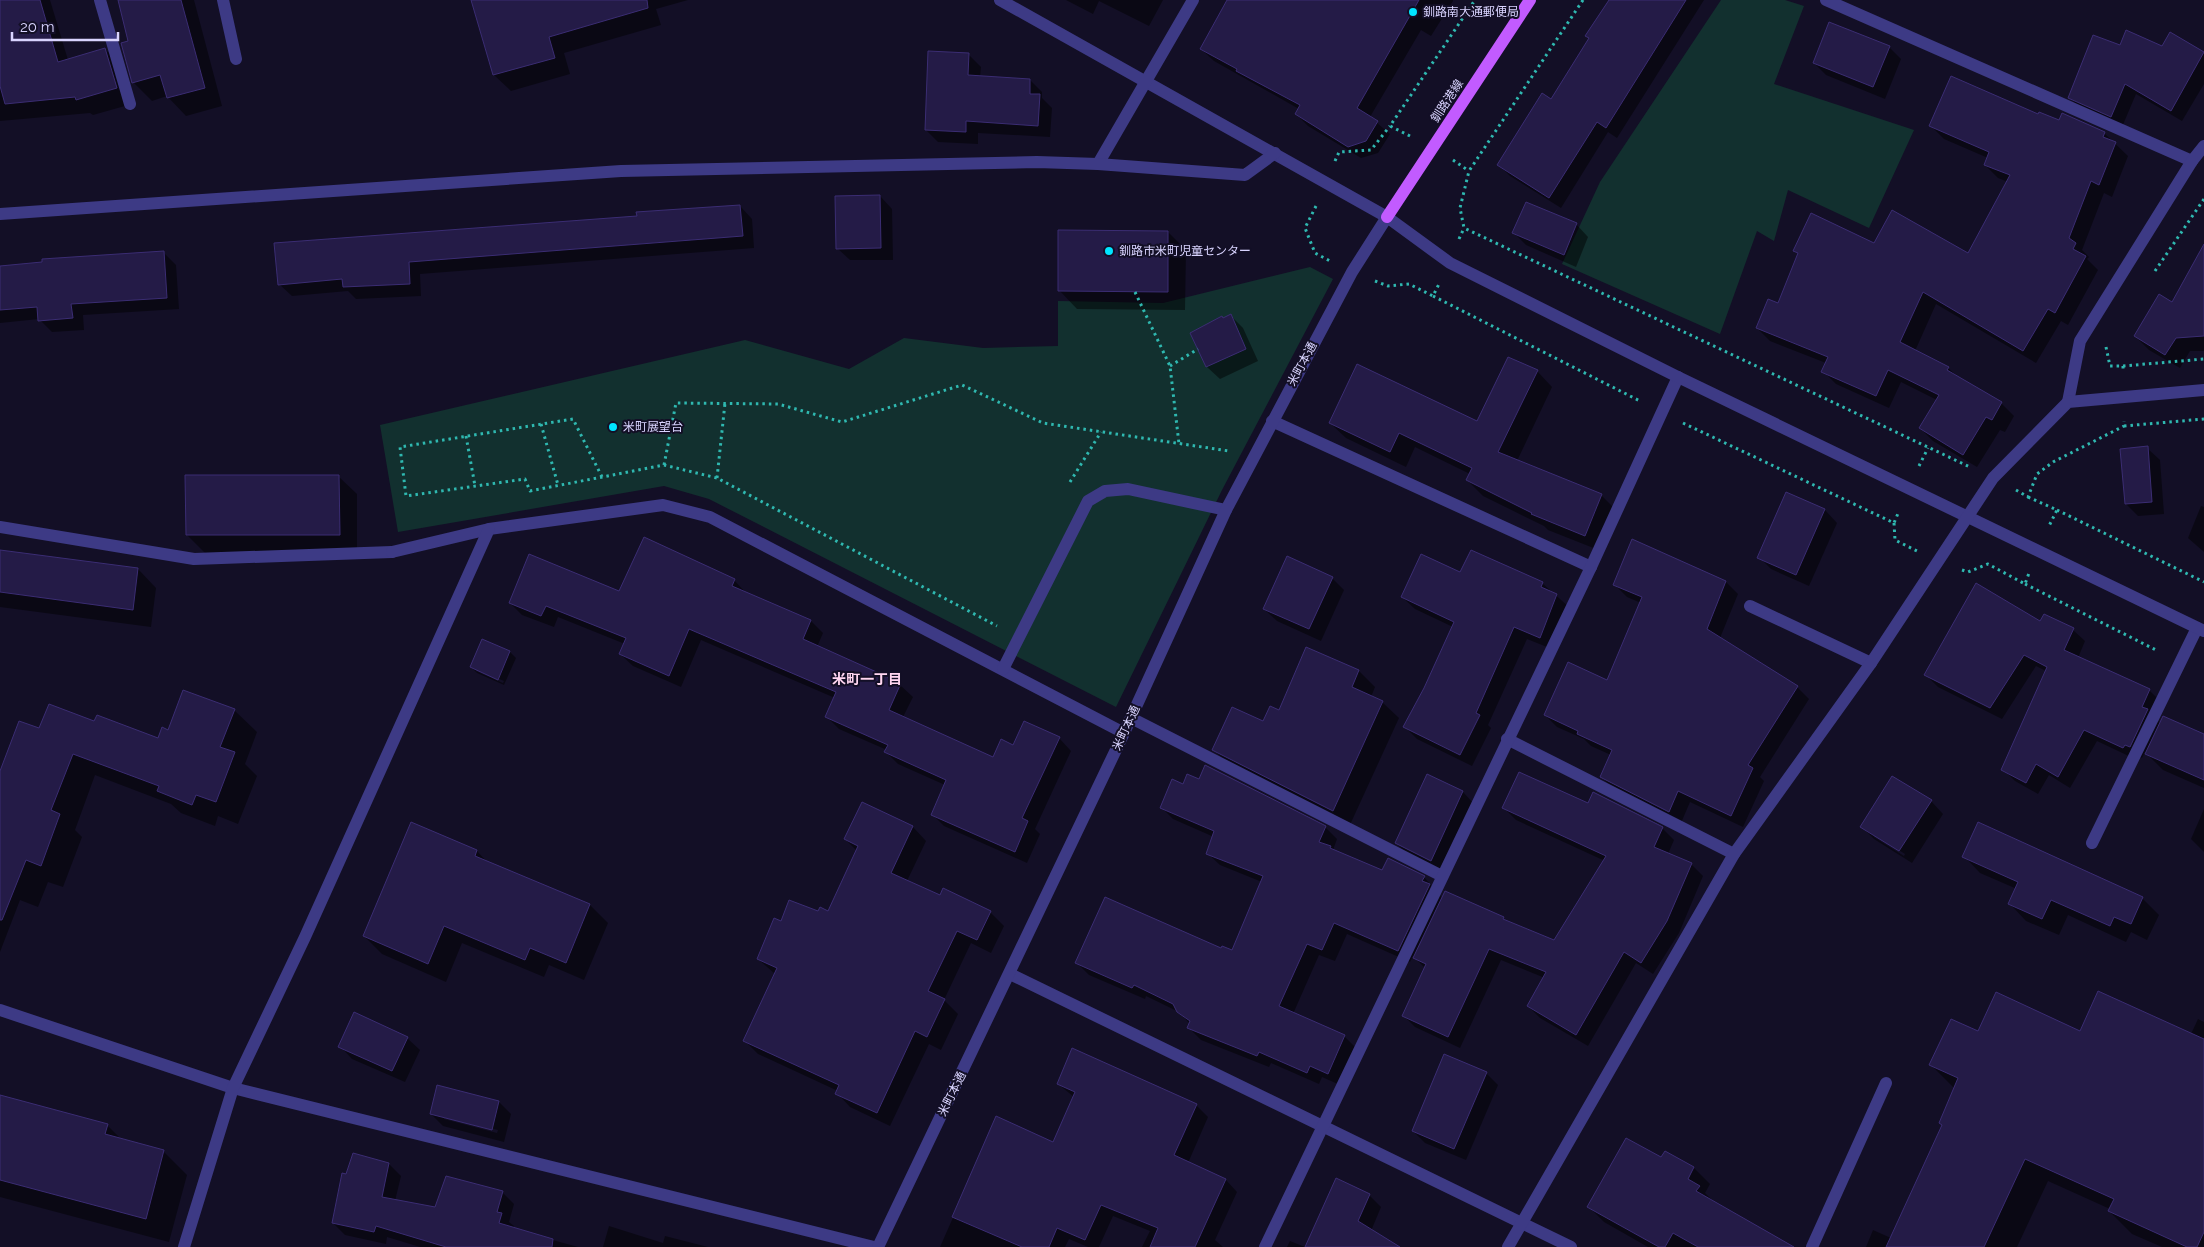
<svg xmlns="http://www.w3.org/2000/svg" width="2204" height="1247" viewBox="0 0 2204 1247" font-family="Raleway,'Noto Sans JP',sans-serif">
<style>
.green{fill:#12302f}
.shadow{fill:#0007;fill-rule:evenodd}
.building{fill:#241b47;stroke:#3b2d73}
.lines{fill:none;stroke-linecap:round;stroke-linejoin:round}
.path{stroke:#2fb8b0;stroke-width:3;stroke-dasharray:2.5 4;stroke-linecap:butt}
.service{stroke:#3d3a85;stroke-width:12}
.minor{stroke:#3d3a85;stroke-width:12}
.tertiary{stroke:#3d3a85;stroke-width:12}
.primary{stroke:#c25bff;stroke-width:12}
.poi-dot{fill:#00e5ff;stroke:#130f26;stroke-width:2}
.labels{text-anchor:middle;dominant-baseline:central;stroke-width:4;stroke-linejoin:round;paint-order:stroke}
.poi-label{font-size:12px;fill:#d9d4ff;stroke:#130f26;text-anchor:start}
.street-label{font-size:12px;fill:#d9d4ff;stroke:#130f26}
.neighbourhood-label{font-size:14px;font-weight:bold;fill:#ffd6f0;stroke:#130f26}
</style>
<rect width="100%" height="100%" fill="#130f26"/>
<g class="green">
<path d="M1721 0H1785L1804 6 1774 84 1914 130 1869 228 1788 190 1774 241 1757 231 1720 334 1562 264 1600 182Z"/>
<path d="M1310 267 1333 279 1222 490 1116 707 709 499 664 486 398 532 380 425 745 340 849 369 904 338 983 348 1058 346V301L1163 303Z"/>
</g>
<g class="shadow">
<path d="M0 0H50L68 60 105 49 121 65 132 104 93 115 90 113 0 121Z"/>
<path d="M119 0H194L222 106 186 116 167 96 152 101 134 83 122 44 130 42Z"/>
<path d="M472 0H688L656 9 661 25 564 53 570 74 511 91 494 75Z"/>
<path d="M1066 0H1163L1149 26 1099 1 1093 14Z"/>
<path d="M1228 0H1453V1L1431 36 1421 30 1370 117 1390 134 1378 153 1361 158 1308 126 1296 114 1299 109 1214 61 1201 49Z"/>
<path d="M1611 0H1704L1617 138 1608 132 1561 208 1510 176 1499 165 1551 101 1590 39Z"/>
<path d="M2170 33 2204 53V84L2182 121 2136 94 2122 127 2080 108 2069 97 2120 46 2162 48Z"/>
<path d="M1889 47 1901 59 1885 99 1826 75 1814 63Z"/>
<path d="M968 54 981 67 980 77 1030 80 1042 92V98L1052 108 1050 137 978 133V144L938 142 926 130Z"/>
<path d="M2039 116 2104 133 2128 156 2112 197 2104 193 2082 250 2089 257 2087 259 2098 270 2068 325 2061 321 2036 363 1936 304 1915 351 1948 368 1958 377 2001 403 2014 416 2005 432 2000 430 1977 467 1933 441 1920 428 1937 400 1901 382 1889 408 1836 384 1823 371 1826 363 1770 341 1757 328 1778 304 1799 255 1795 251 1874 244 1969 254 2008 182 1998 178 1985 165 1988 158 1944 139 1931 126Z"/>
<path d="M880 196 892 209 893 260H850L837 248Z"/>
<path d="M740 206 752 219 754 248 420 274 421 296 356 299 348 291 292 296 279 284 638 217Z"/>
<path d="M1576 224 1588 237 1576 267 1526 245 1514 233Z"/>
<path d="M1168 232 1186 250 1185 310 1077 309 1059 290Z"/>
<path d="M2204 247V351H2190L2180 368 2149 350 2135 336 2172 304Z"/>
<path d="M164 253 176 265 179 309 83 315 84 330 52 332 39 319 0 323V267Z"/>
<path d="M1231 316 1243 328 1258 361 1220 379 1207 367 1192 333Z"/>
<path d="M1537 371 1552 387 1517 461 1601 495 1617 511 1601 551 1548 530 1544 526 1483 496 1467 480 1470 474 1415 447 1406 467 1346 438 1330 423H1478Z"/>
<path d="M2147 448 2160 460 2164 514 2138 516 2126 504Z"/>
<path d="M338 476 357 494V553H205L187 535Z"/>
<path d="M1787 494 1825 510 1837 523 1809 586 1771 569 1759 557Z"/>
<path d="M2201 506 2204 507V552L2188 538Z"/>
<path d="M0 551 138 569 156 588 151 627 0 607Z"/>
<path d="M1461 574 1542 583 1569 607 1552 649 1527 639 1488 725 1491 728 1472 766 1417 739 1405 727 1426 688 1453 627 1415 609 1402 597Z"/>
<path d="M1332 578 1344 590 1321 641 1277 621 1264 609Z"/>
<path d="M734 580 746 593 811 621 823 633 817 647 900 685 913 697 903 717 994 759 1014 746 1059 738 1071 751 1035 829 1040 834 1027 863 944 826 932 814 945 785 898 764 886 752 887 750 839 729 827 717 835 698 701 640 681 687 633 666 620 654 625 644 558 617 554 627 522 615 510 603Z"/>
<path d="M1726 582 1738 594 1720 638 1797 687 1809 699 1760 777 1764 781 1743 827 1690 802 1681 823 1614 789 1601 777 1611 755 1591 746 1584 739 1557 727 1545 715 1607 682 1641 603 1627 597 1615 585Z"/>
<path d="M2044 616 2073 630 2085 641 2078 658 2149 690 2161 702 2154 717 2161 724 2204 736V788L2163 770 2145 752 2142 758 2137 756 2135 759 2097 741 2070 788 2049 775 2038 794 2015 781 2003 769 2046 671 2036 666 2002 719 1938 687 1926 675 2041 623Z"/>
<path d="M483 640 510 652 516 658 504 685 477 673 471 667ZM476 669 504 681 503 683 476 671Z"/>
<path d="M1359 671 1375 687 1371 697 1382 702 1399 718 1349 827 1230 766 1214 750 1280 712Z"/>
<path d="M234 710 257 732 245 764 257 776 238 824 218 816 215 826 181 813 171 804 95 775 75 830 82 837 63 887 48 882 38 907 20 900 0 952V772L40 730 95 723 158 740 169 731Z"/>
<path d="M1427 776 1463 792 1475 805 1444 873 1408 855 1396 843Z"/>
<path d="M1184 785 1325 827 1337 839 1333 850 1382 872 1424 877 1442 898 1503 918 1507 922 1555 942 1605 861 1516 820 1504 808 1588 805 1662 828 1674 840 1668 854 1691 864 1703 876 1679 933 1653 974 1636 963 1588 1046 1540 1018 1528 1006 1545 978 1501 960 1460 1048 1415 1027 1403 1015 1425 968 1413 956 1410 962 1347 934 1335 961 1319 955 1293 1014 1344 1036 1356 1048 1340 1085 1322 1077 1319 1084 1271 1063 1269 1067 1201 1040 1189 1028 1190 1024 1179 1012 1146 996 1145 999 1089 975 1077 963 1222 950 1232 951 1262 882 1220 865 1207 853 1214 837 1173 819 1161 807Z"/>
<path d="M1931 801 1943 814 1912 863 1874 839 1861 826ZM1874 834 1905 854 1904 856 1874 837Z"/>
<path d="M862 804 913 827 926 841 907 881 940 897 944 890 990 912 1004 926 991 953 971 943 944 1000 958 1014 941 1050 929 1044 890 1126 850 1107 837 1093 838 1091 758 1054 744 1040 775 974 758 959 782 922 819 913H829L857 851 845 839Z"/>
<path d="M2204 809V852L2191 839Z"/>
<path d="M411 824 477 851 488 863 590 905 608 923 584 980 549 965 544 977 462 943 446 982 382 954 364 936Z"/>
<path d="M1978 824 2142 898 2159 915 2147 940 2131 932 2126 942 2068 915 2059 935 2026 921 2010 904 2017 889 1980 873 1964 856Z"/>
<path d="M2198 1019 2204 1022V1247H2162L2132 1234 2109 1211 2110 1209 2048 1181 2017 1247H1866L1873 1230 1891 1238 1943 1125 1955 1089 1931 1065 1978 1033 2191 1034Z"/>
<path d="M407 1038 420 1050 405 1082 352 1059 340 1046Z"/>
<path d="M1486 1073 1498 1085 1466 1160 1425 1143 1413 1131Z"/>
<path d="M1058 1084 1196 1105 1208 1117 1188 1163 1226 1180 1237 1192 1215 1240 1223 1247H1142L1150 1231 1113 1216 1099 1247H1088L1069 1239 1065 1247H940L997 1118 1053 1144 1074 1097Z"/>
<path d="M0 1096 107 1125 122 1140 163 1151 187 1175 169 1242 0 1197Z"/>
<path d="M499 1102 511 1114 504 1142 443 1126 431 1114ZM444 1116 498 1130 497 1133 444 1119Z"/>
<path d="M1665 1152 1694 1168 1710 1184 1705 1193 1715 1203 1783 1247H1648L1604 1222 1588 1206 1661 1159Z"/>
<path d="M353 1154 389 1164 401 1176 395 1201 436 1208 502 1192 514 1204 509 1222 514 1226 513 1229 578 1247H420L387 1237 386 1244 345 1235 333 1223Z"/>
<path d="M1369 1195 1381 1207 1371 1231 1391 1247H1306Z"/>
<path d="M609 1226 663 1243 665 1236 708 1247H603Z"/>
<path d="M1290 1241 1305 1247H1287Z"/>
</g>
<g class="building">
<path d="M0 0H40L58 62 105 48 117 88 76 100 75 97 5 104 0 86Z"/>
<path d="M118 0H181L205 88 167 98 160 75 132 83 121 43 128 41Z"/>
<path d="M471 0H647L648 8 549 37 555 58 493 75Z"/>
<path d="M1227 0H1419L1357 108 1378 121 1366 141 1348 147 1295 114 1300 105 1236 71 1237 69 1200 49Z"/>
<path d="M1609 0H1686L1606 128 1597 122 1549 198 1497 165 1542 93 1551 99 1589 38 1585 36Z"/>
<path d="M1829 22 1890 46 1873 87 1813 63Z"/>
<path d="M2126 30 2162 46 2170 32 2204 52 2171 111 2125 84 2111 117 2068 98 2093 35 2120 45Z"/>
<path d="M928 51 969 53 968 75 1030 79V94H1040L1038 126 966 121V132L925 130Z"/>
<path d="M1951 76 2038 114 2039 112 2059 120 2062 113 2105 132 2103 137 2116 142 2099 185 2091 181 2069 238 2076 243 2073 249 2086 256 2055 313 2048 309 2023 351 1923 292 1900 342 1949 367 1947 370 2002 402 1992 420 1986 417 1963 455 1919 428 1939 395 1888 370 1876 396 1821 372 1828 357 1756 328 1768 299 1778 303 1798 253 1793 251 1811 213 1874 243 1892 210 1968 253 2010 175 1984 165 1989 152 1929 126Z"/>
<path d="M880 195 881 248 836 249 835 196Z"/>
<path d="M1526 202 1577 223 1564 255 1512 233Z"/>
<path d="M740 205 743 236 409 262 410 284 343 287 342 279 278 285 274 243 637 216 636 212Z"/>
<path d="M1058 230 1168 231V292L1058 291Z"/>
<path d="M2204 244V336L2176 338 2165 355 2134 336 2159 294 2172 302Z"/>
<path d="M164 251 167 298 71 304 73 318 38 321 37 307 0 310V266L42 262V259Z"/>
<path d="M1231 314 1246 349 1206 367 1190 333 1222 316 1223 318Z"/>
<path d="M1508 357 1538 370 1498 452 1602 494 1585 536 1531 514 1532 513 1466 480 1472 468 1399 433 1390 452 1329 423 1357 364 1477 421Z"/>
<path d="M2148 446 2152 502 2125 504 2120 449Z"/>
<path d="M185 475H339L340 535H186Z"/>
<path d="M1786 492 1825 509 1796 575 1757 558Z"/>
<path d="M644 537 735 579 732 586 811 620 803 639 901 683 889 710 993 757 1001 739 1013 745 1024 721 1060 737 1022 818 1028 821 1015 852 931 815 946 780 884 752 888 745 825 717 836 692 689 629 669 676 619 654 626 638 546 606 541 616 509 603 529 554 619 591Z"/>
<path d="M1632 539 1726 581 1707 629 1798 686 1748 765 1753 768 1731 816 1678 791 1669 812 1600 777 1612 750 1577 734 1578 731 1544 715 1568 662 1607 680 1642 597 1613 585Z"/>
<path d="M0 550 138 568 133 610 0 592Z"/>
<path d="M1471 550 1543 582 1541 587 1557 594 1540 638 1514 627 1476 713 1480 715 1460 755 1403 727 1424 688 1454 622 1401 597 1421 554 1460 572Z"/>
<path d="M1287 556 1333 577 1309 629 1263 609Z"/>
<path d="M1976 583 2040 621 2044 614 2074 628 2064 650 2150 689 2142 707 2148 709 2130 747 2125 745 2123 748 2084 730 2058 777 2036 764 2026 783 2001 770 2047 667 2024 655 1990 708 1924 675Z"/>
<path d="M482 639 510 651 498 680 470 667Z"/>
<path d="M1306 647 1359 670 1352 687 1383 701 1333 811 1212 750 1232 707 1263 721 1270 706 1279 710Z"/>
<path d="M183 690 235 709 220 747 235 752 216 802 196 795 192 805 157 791 159 786 73 754 51 810 60 814 41 866 26 860 2 920H0V771L19 721 39 728 49 704 94 721 97 715 158 738 162 727 168 730Z"/>
<path d="M2163 716 2204 734V780L2145 754Z"/>
<path d="M1205 765 1326 826 1319 842 1331 846 1330 848 1382 870 1388 858 1425 876 1422 881 1430 884 1398 951 1334 923 1322 950 1307 944 1279 1006 1345 1035 1328 1074 1310 1066 1307 1073 1259 1052 1257 1056 1187 1028 1190 1021 1177 1012 1173 1004 1134 985 1132 988 1075 963 1105 897 1221 948 1222 946 1232 950 1263 876 1206 854 1214 831 1160 808 1172 779 1183 784 1187 774 1199 779Z"/>
<path d="M1519 772 1588 803 1593 792 1663 827 1654 847 1692 863 1667 921 1641 963 1624 952 1576 1035 1527 1006 1546 972 1489 949 1448 1037 1402 1016 1426 964 1413 958 1445 891 1504 917 1503 919 1554 940 1606 856 1502 808Z"/>
<path d="M1427 774 1463 791 1431 861 1395 843Z"/>
<path d="M1892 776 1932 800 1899 851 1860 827Z"/>
<path d="M862 802 913 826 891 873 940 895 943 888 991 911 977 940 957 931 928 991 945 999 927 1037 915 1031 877 1113 835 1094 839 1085 743 1041 777 968 757 959 774 918 781 921 789 900 818 911 820 907 828 911 858 846 844 839Z"/>
<path d="M411 822 477 850 475 856 590 904 566 963 530 948 525 960 444 926 428 964 363 936Z"/>
<path d="M1978 822 2143 897 2131 924 2114 917 2110 926 2051 900 2042 919 2008 904 2018 882 1962 857Z"/>
<path d="M2098 991 2204 1039V1232L2197 1247H2187L2108 1211 2114 1199 2025 1159 1984 1247H1886L1942 1125 1939 1123 1958 1078 1929 1065 1951 1019 1978 1031 1996 992 2080 1031Z"/>
<path d="M354 1012 408 1037 392 1071 338 1047Z"/>
<path d="M1072 1048 1197 1104 1174 1155 1226 1179 1195 1247H1150L1158 1228 1101 1205 1085 1240 1057 1228 1049 1247H1022L952 1217 996 1116 1053 1142 1075 1092 1057 1084Z"/>
<path d="M1444 1054 1487 1072 1454 1149 1412 1131Z"/>
<path d="M437 1085 499 1101 492 1130 430 1114Z"/>
<path d="M0 1095 108 1124 105 1134 164 1150 146 1219 0 1180Z"/>
<path d="M1626 1138 1661 1157 1665 1151 1694 1167 1688 1179 1700 1186 1696 1191 1794 1247H1698L1673 1233 1665 1247H1659L1587 1207Z"/>
<path d="M353 1153 389 1163 382 1197 435 1207 446 1176 503 1191 497 1212 502 1213 499 1223 553 1239 552 1247H446L376 1226 374 1232 332 1223 342 1173 346 1174Z"/>
<path d="M1336 1178 1370 1194 1358 1221 1400 1247H1305Z"/>
</g>
<g class="lines">
<g class="path">
<path d="M1583 0 1469 171 1460 208 1464 228 1970 467"/>
<path d="M1410 136 1390 126 1475 0"/>
<path d="M1453 160 1469 171"/>
<path d="M1335 161 1339 152 1371 150 1390 126"/>
<path d="M1316 206 1305 228 1315 253 1330 261"/>
<path d="M1459 239 1464 228"/>
<path d="M2155 271 2204 199"/>
<path d="M1375 281 1388 286 1409 284 1433 296 1439 284"/>
<path d="M1135 292 1170 366 1179 444"/>
<path d="M1433 296 1640 401"/>
<path d="M2106 347 2110 366H2123V372"/>
<path d="M1170 366 1198 349"/>
<path d="M2123 366 2204 359"/>
<path d="M1683 423 1894 523 1899 511"/>
<path d="M541 424 558 485"/>
<path d="M2124 426 2204 419"/>
<path d="M466 436 475 486"/>
<path d="M664 465 676 403 778 404 842 422 962 385 1043 423 1229 451"/>
<path d="M1919 466 1928 448"/>
<path d="M602 477 573 419 400 447 406 496 525 479 530 491 664 465 717 478 997 626"/>
<path d="M717 478 725 403"/>
<path d="M1070 482 1101 432"/>
<path d="M2016 490 2028 497 2037 474 2053 462 2124 426V421"/>
<path d="M2028 497 2057 510 2048 528"/>
<path d="M2057 510 2204 582"/>
<path d="M1894 523 1895 540 1917 551"/>
<path d="M1962 570 1968 572 1988 564 2025 584 2029 573"/>
<path d="M2025 584 2158 651"/>
</g>
<g class="service">
<path d="M100 0 130 104"/>
<path d="M223 0 236 59"/>
<path d="M0 527 194 559 392 552"/>
<path d="M1750 606 1871 663"/>
<path d="M2092 843 2197 628"/>
<path d="M1812 1247 1886 1083"/>
</g>
<g class="minor">
<path d="M1000 0 1387 217"/>
<path d="M1826 0 2192 161"/>
<path d="M1098 164 1193 0"/>
<path d="M0 214 621 171 1037 162 1098 164 1245 175 1275 153"/>
<path d="M2068 402 2080 341 2192 161 2204 146"/>
<path d="M1272 421 1591 567"/>
<path d="M392 552 489 529 663 505 710 517 1124 733"/>
<path d="M1003 669 1088 501 1105 491 1128 489 1226 510"/>
<path d="M1131 718 1442 876"/>
<path d="M1507 739 1734 854"/>
<path d="M1010 974 1571 1247"/>
<path d="M0 1010 233 1088 874 1247"/>
<path d="M184 1247 233 1088 305 937 489 529"/>
<path d="M1265 1247 1591 567 1678 377"/>
</g>
<g class="tertiary">
<path d="M878 1247 1124 733 1226 510 1352 272 1387 217 1450 263 1678 377 2204 631"/>
<path d="M1508 1247 1734 854 1871 663 1993 478 2068 402 2204 390"/>
</g>
<path class="primary" d="M1387 217 1530 0"/>
</g>
<g class="poi-dot">
<circle cx="1413" cy="12" r="5"/>
<circle cx="1109" cy="251" r="5"/>
<circle cx="613" cy="427" r="5"/>
</g>
<g class="labels">
<g class="poi-label">
<text x="1423" y="12">釧路南大通郵便局</text>
<text x="1119" y="251">釧路市米町児童センター</text>
<text x="623" y="427">米町展望台</text>
</g>
<g class="street-label">
<text transform="translate(1447 101) rotate(-57)">釧路港線</text>
<text transform="translate(1302 364) rotate(-62)">米町本通</text>
<text transform="translate(1126 728) rotate(-65)">米町本通</text>
<text transform="translate(952 1094) rotate(-64)">米町本通</text>
</g>
<g class="neighbourhood-label">
<text x="867" y="679">米町一丁目</text>
</g>
</g>
<path d="M12 32v8h106v-8" fill="none" stroke="#d9d4ff" stroke-width="2.5"/>
<text x="20" y="32" font-size="15" fill="#d9d4ff" stroke="#130f26" stroke-width="4" paint-order="stroke">20 m</text>
</svg>
